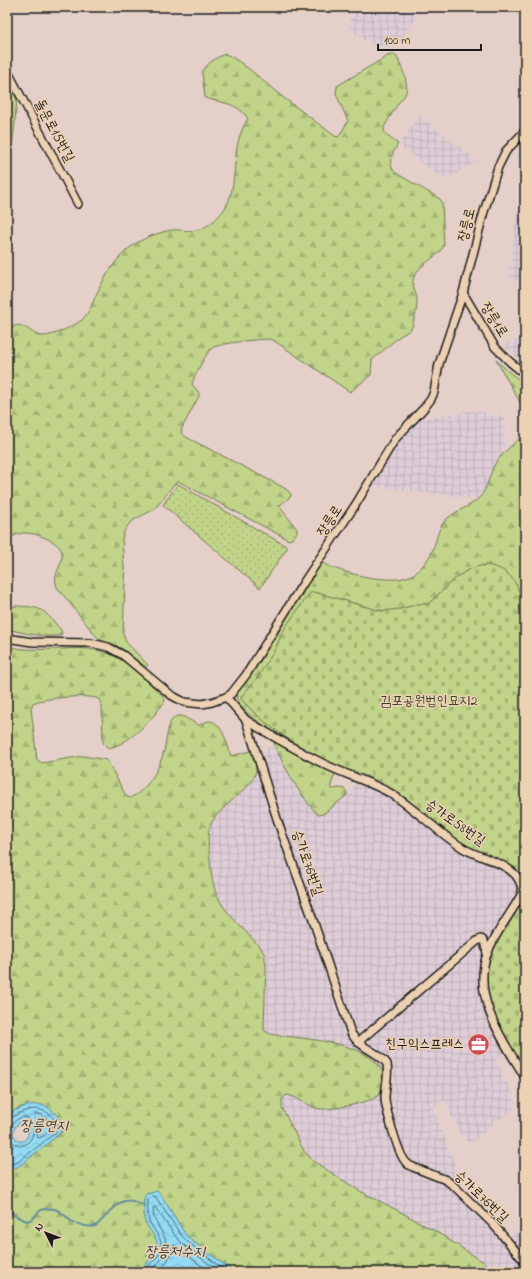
<svg xmlns="http://www.w3.org/2000/svg" width="532" height="1279" viewBox="0 0 532 1279" font-family="'Indie Flower','Poor Story',sans-serif">
<style>
.industrial{fill:url(#industrial-grid)}
.grass{fill:url(#grass-dots);stroke:#6e7852}
.forest{fill:url(#forest-firs);stroke:#6e7852}
.cemetery{fill:url(#cemetery-stones);stroke:#6e7852}
.green{fill:#c1d489;stroke:#6e7852}
.water{fill:url(#water-waves);stroke:#638e9e;fill-rule:evenodd}
.lines{fill:none;stroke-linecap:round;stroke-linejoin:round}
.shore{stroke:#4c6872;stroke-width:1}
.stream{stroke:#638e9e;stroke-width:2}
.minor-casing{stroke:#1c1c1c;stroke-width:10}
.minor{stroke:#ecd2b3;stroke-width:7}
.labels{text-anchor:middle;dominant-baseline:central;stroke-width:3;stroke-linejoin:round;paint-order:stroke}
.street-label{font-size:14px;fill:#1c1c1c;stroke:#ecd2b3}
.park-label{font-size:14px;fill:#3d4132;stroke:#ecd2b3}
.poi-label{font-size:14px;fill:#1c1c1c;stroke:#ecd2b3;text-anchor:end}
.water-label{font-size:15px;font-style:italic;fill:#344247;stroke:#ecd2b3}
</style>
<defs>
<pattern id="industrial-grid" width="8" height="8" patternUnits="userSpaceOnUse"><rect width="8" height="8" fill="#dfced8"/><path d="M0 4h8M4 0v8" fill="none" stroke="#bfb0b9"/></pattern>
<pattern id="grass-dots" width="8" height="8" patternUnits="userSpaceOnUse"><rect width="8" height="8" fill="#c1d489"/><path d="M2 2h.1M6 6h.1" fill="none" stroke="#a5b576" stroke-width="1.8" stroke-linecap="round"/></pattern>
<pattern id="forest-firs" width="22" height="20" patternUnits="userSpaceOnUse"><rect width="22" height="20" fill="#c1d489"/><path d="M5 1l3.5 6h-7zM16 11l3.5 6h-7z" fill="#a5b576"/></pattern>
<pattern id="cemetery-stones" width="16" height="16" patternUnits="userSpaceOnUse"><rect width="16" height="16" fill="#c1d489"/><path d="M2 7V4a2 2 0 0 1 4 0v3zM10 15v-3a2 2 0 0 1 4 0v3z" fill="#a5b576"/></pattern>
<pattern id="water-waves" width="16" height="10" patternUnits="userSpaceOnUse"><rect width="16" height="10" fill="#93daf4"/><path d="M0 5q4-4 8 0t8 0" fill="none" stroke="#7ebad1"/></pattern>
</defs>
<rect width="100%" height="100%" fill="#e4d0c9"/>
<filter id="ink" filterUnits="userSpaceOnUse"><feTurbulence type="fractalNoise" baseFrequency=".025" numOctaves="2"/><feDisplacementMap in="SourceGraphic" scale="8" xChannelSelector="R" yChannelSelector="G"/><feConvolveMatrix kernelMatrix="1 2 1 2 8 2 1 2 1" color-interpolation-filters="sRGB"/></filter>
<g filter="url(#ink)">
<g class="industrial">
<path d="M355 7H420L422 8 409 29 399 41 388 47H381L365 41 351 29 349 22Z"/>
<path d="M420 116 477 161 448 178H444L437 175 398 144Z"/>
<path d="M518 205H525V286L509 277Z"/>
<path d="M525 337V364L505 347 506 344Z"/>
<path d="M469 411 482 412 493 415H505V451L495 464 484 492 478 499 371 486 396 444 415 421Z"/>
<path d="M275 746 284 766 305 798 318 815 323 814 345 796 358 781 383 793 401 804 461 851 482 862 509 873 516 882 517 891 513 901 489 941 484 953 480 967 479 980V988L486 1014 506 1053 496 1059 514 1098V1108L486 1130 470 1144 462 1137 458 1130 444 1100 433 1108 461 1179V1188L505 1242 525 1225V1272H497L482 1261 460 1247 360 1191 322 1167 313 1161 304 1151 282 1108V1099L287 1095H291L312 1107 321 1109 342 1108 369 1100 379 1095 382 1090 383 1084 357 1051 328 1042 270 1034 265 1031 264 1028 266 966 264 953 260 947 228 912 218 897 214 887 211 867 208 840 211 824 220 812 250 782 256 769 252 753Z"/>
</g>
<path class="grass" d="M178 484 288 547 260 588 163 505Z"/>
<g class="forest">
<path d="M225 54C237 57 269 86 280 95 298 109 317 122 335 136L338 137 340 135 348 121 336 94 337 86 389 55 393 54 397 57 405 76 407 89 405 95 397 105 384 127C383 135 392 139 398 144 392 154 386 164 396 173L440 199 442 202 444 245C439 257 423 262 416 273 408 286 418 291 417 303 417 311 414 319 412 327L410 330 400 336 372 360 371 375 350 392 273 340C266 337 217 344 212 348 206 353 196 373 193 381L192 384 199 393V396L182 428 181 433 186 437 277 484 286 489 291 494V496L279 506 297 529V532L292 539 289 540 178 481C170 487 165 498 158 505 145 519 127 515 122 539L125 582 123 634 126 642 148 665 146 667 121 648 99 639 95 635 57 587C51 575 64 564 62 552 59 541 34 532 24 533 18 533 13 537 7 539V354L8 350 7 334C20 313 29 336 43 336 54 336 73 326 82 320 90 312 93 301 98 291 106 274 119 254 135 244 146 237 160 232 172 230 180 229 188 232 196 230 206 229 217 219 223 211 241 187 228 147 248 119 238 102 221 103 205 98L202 72C206 64 217 57 225 54Z"/>
<path d="M496 360 509 372 525 384V411Z"/>
<path d="M525 434V606L516 584 496 568 486 565 473 568 456 578 428 604H422L391 611 377 610 336 598 312 592 291 619 269 661 258 677 241 699 269 724 298 745C284 738 235 712 236 695L291 608 322 563C342 573 386 584 407 577 417 574 424 565 429 557 436 547 436 533 443 523 452 511 470 508 480 497 488 488 489 474 495 464 503 452 514 443 525 434Z"/>
<path d="M16 606C43 607 43 609 61 630L62 633 61 635C50 639 19 632 7 629V607Z"/>
<path d="M7 646C25 651 43 649 62 649 73 648 85 648 96 650 124 655 144 679 164 697L165 701C154 717 129 745 108 748L103 743 102 706 99 699C89 694 43 698 33 703L31 708 37 760 42 763 83 756 107 760 126 796 130 798C148 790 159 769 164 751 166 742 167 732 170 723 178 708 189 721 199 725 202 724 205 722 208 721 222 720 228 746 231 756L251 751C253 756 256 762 256 768 256 789 220 804 211 824 206 835 209 848 210 860 211 874 213 889 220 901 230 918 247 932 260 947L264 953 266 966 264 1028 265 1031 270 1034C301 1039 346 1040 371 1058 379 1064 384 1070 383 1081 383 1085 382 1091 379 1095 371 1103 331 1110 320 1109 308 1107 299 1097 287 1095L282 1099V1108L304 1151 313 1161 360 1191 397 1210 435 1231 482 1261 497 1272H230V1269L226 1266 191 1240 184 1232 159 1192 157 1191 144 1199C144 1206 143 1214 145 1221 149 1231 160 1238 157 1249 154 1259 144 1262 141 1272H7V1167C11 1170 17 1167 20 1165L62 1132 37 1105 21 1107 7 1115Z"/>
<path d="M274 742H276L333 771 335 773 331 785V788L333 789 339 788 345 789 347 793 346 796 323 814 318 815C300 795 286 771 275 746Z"/>
</g>
<g class="cemetery">
<path d="M486 565C513 569 516 584 525 606V884C517 860 490 860 471 849 439 831 414 803 383 784 368 775 351 772 335 765 301 749 266 727 241 699V697L258 677 274 651 286 626 310 593 314 592 336 598 377 610 382 611 400 609 418 604H428C445 589 461 567 486 565Z"/>
<path d="M525 893V1070C503 1035 474 994 492 951 500 930 517 914 525 893Z"/>
</g>
<path class="green" d="M7 81 17 99 14 131 10 160 7 169Z"/>
<g class="water">
<path d="M28 1105C32 1105 37 1104 42 1105 50 1106 63 1120 63 1128L58 1135 21 1165C16 1168 12 1170 7 1167V1115L14 1111ZM26 1121C31 1127 29 1136 24 1141H18L16 1139 13 1133C15 1126 18 1122 26 1121Z"/>
<path d="M157 1191 159 1192 184 1232 191 1240 226 1266 230 1269V1272H141C144 1262 156 1258 157 1246 158 1237 148 1230 145 1221 143 1215 143 1203 145 1196L147 1194Z"/>
</g>
<g class="lines">
<g class="shore">
<path d="M36 1114 43 1115 53 1127 52 1129 40 1138 37 1137 38 1128 34 1116Z"/>
<path d="M25 1117C39 1121 35 1145 19 1146L12 1142C6 1131 12 1118 25 1117Z"/>
<path d="M7 1118C12 1118 17 1114 22 1112 39 1105 51 1111 59 1127L55 1133 18 1162 12 1164H7"/>
<path d="M145 1272C148 1263 159 1259 161 1249 163 1237 153 1231 149 1221 147 1214 148 1205 148 1199L155 1196 181 1235 189 1243 223 1269 226 1272"/>
<path d="M150 1272 161 1260 166 1247 165 1238 154 1218 153 1208 155 1207 176 1237 185 1246 220 1272"/>
<path d="M158 1272C166 1264 171 1257 172 1246L174 1245 210 1272"/>
</g>
<path class="stream" d="M7 1204C11 1215 17 1217 27 1221 39 1219 34 1206 54 1209 62 1211 65 1216 71 1221 76 1224 81 1225 86 1226 89 1226 93 1227 95 1226 98 1225 100 1222 102 1220 117 1205 124 1192 146 1207"/>
<defs>
<g id="minor">
<path d="M7 70 78 204"/>
<path d="M463 293 495 347 510 362 525 374"/>
<path d="M7 638 32 642 91 643 108 647 123 655 171 695 184 702 202 704 212 702 226 697 231 694 246 675 304 582 356 504 395 439 424 408 431 399 434 392 439 364 463 293 483 215 498 167 506 151 525 131"/>
<path d="M226 697 246 720 278 822 312 917 351 1033C360 1049 380 1052 387 1064 389 1076 385 1087 385 1099 386 1110 398 1153 405 1161 407 1164 410 1166 413 1167L446 1180 455 1187 493 1224 525 1262"/>
<path d="M246 720C272 736 298 751 326 765 347 775 370 782 390 793 416 809 437 832 463 848 482 860 523 864 522 893 512 913 496 931 488 952 470 995 503 1041 525 1077"/>
<path d="M358 1042 477 941 481 939 484 941 487 953"/>
</g>
</defs>
<use href="#minor" class="minor-casing"/>
<use href="#minor" class="minor"/>
</g>
</g>
<defs>
<symbol id="office-disc" viewBox="-11 -11 22 22"><circle r="9.5" fill="#d1495b" stroke="#ecd2b3"/><path d="M-6-3h4V-5.5h4V-3h4V5H-6ZM-1-4.5V-3h2v-1.5ZM-6 0V1H6V0Z" fill="#fff"/></symbol>
</defs>
<g fill-rule="evenodd">
<use href="#office-disc" x="466" y="1032" width="25" height="25"/>
</g>
<g class="labels">
<g class="street-label">
<text transform="translate(54 131) rotate(62)">돌문로15번길</text>
<text transform="translate(467 225) rotate(-76)">장릉로</text>
<text transform="translate(494 320) rotate(58)">장릉1로</text>
<text transform="translate(330 521) rotate(-57)">장릉로</text>
<text transform="translate(455 823) rotate(35)">승가로58번길</text>
<text transform="translate(307 863) rotate(71)">승가로76번길</text>
<text transform="translate(481 1197) rotate(43)">승가로76번길</text>
</g>
<g class="park-label">
<text x="429" y="701">김포공원법인묘지2</text>
</g>
<g class="poi-label">
<text x="464" y="1044">친구익스프레스</text>
</g>
<g class="water-label">
<text x="44" y="1126">장릉연지</text>
<text x="175" y="1252">장릉저수지</text>
</g>
</g>
<rect width="532" height="1279" fill="none" stroke="#ecd2b3" stroke-width="24"/>
<rect x="12" y="12" width="508" height="1255" fill="none" stroke="#1c1c1c" stroke-width="1.5" filter="url(#ink)"/>
<g transform="translate(46 1233) rotate(312)" stroke="#ecd2b3" stroke-width="3" paint-order="stroke">
<path d="M0-3L7 15L0 10L-7 15Z" fill="#1c1c1c"/>
<text y="-6" font-size="11" font-weight="bold" text-anchor="middle" fill="#1c1c1c">N</text>
</g>
<path d="M378 44v6h103v-6" fill="none" stroke="#1c1c1c" stroke-width="2"/>
<text x="384" y="44" font-size="12" fill="#1c1c1c" stroke="#ecd2b3" stroke-width="3" paint-order="stroke">100 m</text>
</svg>
